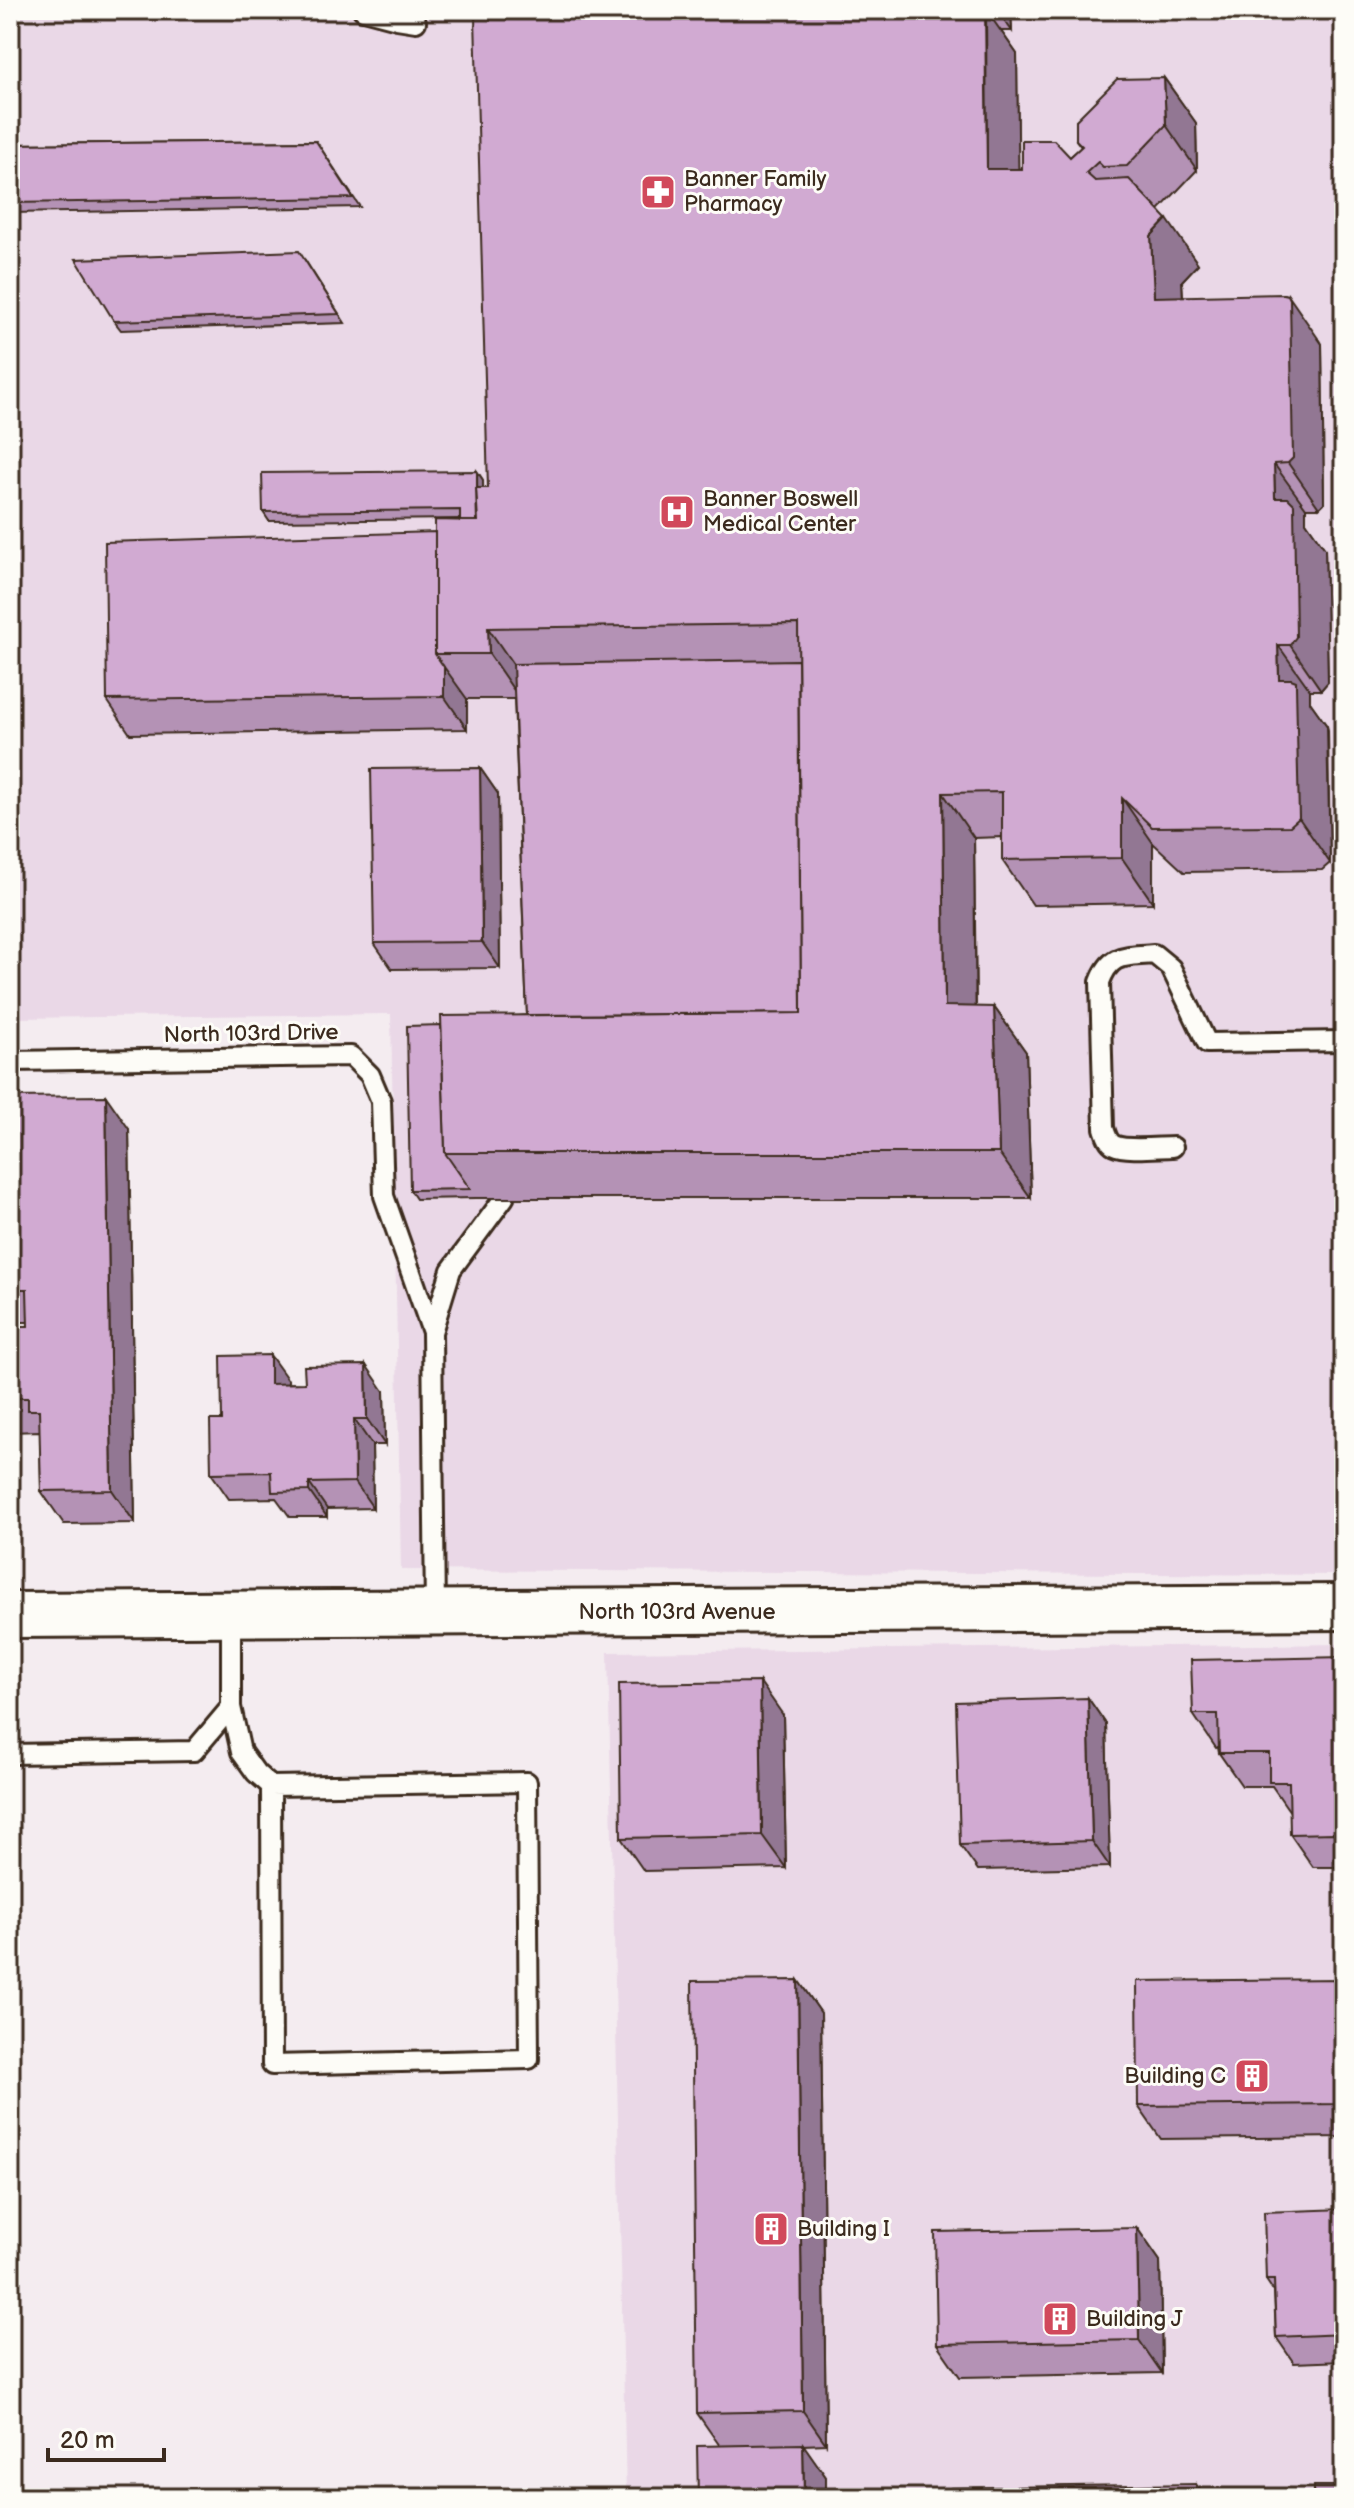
<svg xmlns="http://www.w3.org/2000/svg" width="1354" height="2508" viewBox="0 0 1354 2508" font-family="'Balsamiq Sans',sans-serif">
<style>
.built{fill:#ead8e7}
.lines{fill:none;stroke-linecap:round;stroke-linejoin:round}
.service-casing{stroke:#3b2a1e;stroke-width:24}
.tertiary-casing{stroke:#3b2a1e;stroke-width:50}
.service{stroke:#fdfcf7;stroke-width:18}
.tertiary{stroke:#fdfcf7;stroke-width:44}
.wall{fill:#b492b5;stroke:#3b2a1e;stroke-width:2}
.shaded-wall{fill:#927793;stroke:#3b2a1e;stroke-width:2}
.building{fill:#d1aad2;stroke:#3b2a1e;stroke-width:2}
.labels{text-anchor:middle;dominant-baseline:central;stroke-width:6;stroke-linejoin:round;paint-order:stroke}
.poi-label{font-size:22px;fill:#3b2a1e;stroke:#fdfcf7;text-anchor:start}
.street-label{font-size:22px;fill:#3b2a1e;stroke:#fdfcf7}
</style>
<rect width="100%" height="100%" fill="#f4ecf0"/>
<filter id="ink" filterUnits="userSpaceOnUse"><feTurbulence type="fractalNoise" baseFrequency=".0125" numOctaves="2"/><feDisplacementMap in="SourceGraphic" scale="16" xChannelSelector="R" yChannelSelector="G"/><feConvolveMatrix kernelMatrix="1 2 1 2 8 2 1 2 1" color-interpolation-filters="sRGB"/></filter>
<g filter="url(#ink)">
<g class="built">
<path d="M10 10H1344V1575L401 1570 391 1014 10 1018Z"/>
<path d="M1344 1644V2498H626L608 1652Z"/>
</g>
<g class="lines">
<defs>
<g id="service">
<path d="M363 10 397 19 416 22"/>
<path d="M10 1061 351 1056 370 1075 381 1101 384 1196 432 1332 435 1613"/>
<path d="M1173 1147C1159 1147 1126 1151 1114 1145 1108 1142 1106 1134 1104 1128L1100 982C1111 952 1125 957 1154 954L1171 968 1207 1043 1344 1041"/>
<path d="M432 1332 451 1270 504 1198"/>
<path d="M231 1707 241 1752 256 1773 271 1786 527 1782 529 2059 272 2065 271 1786"/>
<path d="M10 1754 194 1751 231 1707V1614"/>
</g>
<path id="tertiary" d="M10 1615 1344 1607"/>
</defs>
<use href="#service" class="service-casing"/>
<use href="#tertiary" class="tertiary-casing"/>
<use href="#service" class="service"/>
<use href="#tertiary" class="tertiary"/>
</g>
<g class="wall">
<path d="M666 10H1011L1012 31H1001L1017 54 1018 169 1070 157 1081 147 1076 140 1164 78 1196 123 1197 170 1159 210 1198 264 1182 281 1183 296 1320 340 1322 344 1324 503 1319 508H1306V522L1325 549 1328 682 1321 690H1310V702L1327 726 1328 730 1330 863 1322 870 1184 872 1153 843V903L1033 905 1002 860V837L974 838 976 1007H994L1026 1052 1031 1198H476L416 1199 410 1190 441 1025 527 1015 514 699H467V729L130 734 107 700 460 521V519L269 521 263 512 477 471 483 480V488H488L667 14Z"/>
<path d="M316 141 360 207 10 213V144Z"/>
<path d="M305 260 345 323 121 330 114 321Z"/>
<path d="M480 768 498 794 500 968 392 969 374 943Z"/>
<path d="M10 1097 129 1129 135 1523 64 1524 41 1491 40 1431 10 1432V1326H28V1322H10Z"/>
<path d="M288 1380V1383L384 1391 385 1445H372L373 1508 327 1509V1517H290L276 1498 229 1499 211 1473 222 1420Z"/>
<path d="M1344 1657V1875L1338 1867H1313L1290 1834V1812L1272 1786H1242L1219 1753 1218 1747 1216 1748 1193 1714Z"/>
<path d="M1088 1698 1106 1724 1110 1867 978 1870 960 1845Z"/>
<path d="M783 1715 786 1868 644 1871 621 1838Z"/>
<path d="M1344 1979V2137L1161 2139 1138 2106Z"/>
<path d="M798 1980 821 2013 826 2444 803 2445 826 2477V2498H698L720 2446 697 2413Z"/>
<path d="M1344 2209V2361L1294 2363 1276 2337 1274 2292 1266 2280Z"/>
<path d="M1137 2228 1160 2261 1162 2373 960 2377 937 2344Z"/>
</g>
<g class="shaded-wall">
<path d="M986 10 1017 54 1019 214 987 169Z"/>
<path d="M997 10H1011L1012 31Z"/>
<path d="M1164 78 1196 123 1197 170 1166 125Z"/>
<path d="M1167 219 1198 264 1182 281 1185 342 1154 297 1151 236Z"/>
<path d="M1288 295 1322 344 1324 503 1319 508 1288 463Z"/>
<path d="M1274 464 1306 508V522L1325 549 1328 682 1321 690 1290 645 1275 498Z"/>
<path d="M477 471 483 480 484 565 478 556Z"/>
<path d="M488 628 519 673 520 699 489 654Z"/>
<path d="M1278 645 1310 690V702L1327 726 1330 863 1299 818 1279 679Z"/>
<path d="M444 667 467 699V729L444 696Z"/>
<path d="M480 768 498 794 500 968 482 942Z"/>
<path d="M943 793 974 838 976 1051 945 1006Z"/>
<path d="M1122 798 1153 843V903L1122 858Z"/>
<path d="M994 1007 1026 1052 1031 1198 999 1153Z"/>
<path d="M106 1096 129 1129 135 1523 112 1490Z"/>
<path d="M270 1355 288 1380 289 1410 270 1384Z"/>
<path d="M366 1365 384 1391 385 1445 367 1419Z"/>
<path d="M354 1419 372 1445 373 1508 355 1482Z"/>
<path d="M309 1483 327 1509V1517L309 1491Z"/>
<path d="M760 1682 783 1715 786 1868 762 1835Z"/>
<path d="M1088 1698 1106 1724 1110 1867 1092 1841Z"/>
<path d="M798 1980 821 2013 826 2444 803 2411Z"/>
<path d="M1137 2228 1160 2261 1162 2373 1139 2340Z"/>
<path d="M803 2444 826 2477V2498H804Z"/>
<path d="M1196 2484 1206 2498H1196Z"/>
</g>
<g class="building">
<path d="M666 10H894V12L985 10 987 169H1022V140H1054L1070 157 1082 146 1076 140V120L1117 79 1164 78 1166 125 1127 166 1103 167 1098 162 1086 173 1095 181 1129 179 1167 219 1151 236 1154 297 1284 294 1288 295 1290 299 1293 458 1288 463 1274 464 1275 498H1288L1294 504 1296 637 1290 645H1278L1279 679H1291L1296 681V686L1299 818 1290 826 1152 827 1122 798V858L1002 860V792L943 793 945 1006 994 1007 999 1153H445L441 1016 801 1013 798 624 488 628 489 654H435V520L478 521 476 488H488L475 17 667 14Z"/>
<path d="M316 141 353 198 10 203V144Z"/>
<path d="M299 251 339 314 114 321 76 259Z"/>
<path d="M477 471V488H476L477 521H460V510L263 512 262 473Z"/>
<path d="M435 532V654L444 667V696L107 700 105 542Z"/>
<path d="M798 660 801 1013 527 1015 513 664Z"/>
<path d="M480 768 482 942 374 943 371 769Z"/>
<path d="M441 1025 445 1153 470 1189 410 1190 407 1026Z"/>
<path d="M106 1096 112 1490 41 1491 39 1410H28V1398H10V1326H28L27 1289H10V1097Z"/>
<path d="M270 1355V1384L305 1383 304 1366 366 1365 367 1419H354L355 1482 309 1483V1491L272 1492 271 1472 211 1473 210 1420H222L221 1356Z"/>
<path d="M1344 1657V1862L1335 1863V1833L1290 1834 1289 1782H1269V1753H1219L1218 1714H1193L1191 1660Z"/>
<path d="M760 1682 762 1835 621 1838 619 1684Z"/>
<path d="M1088 1698 1092 1841 960 1845 956 1702Z"/>
<path d="M1344 1979V2104L1138 2106 1137 1981Z"/>
<path d="M798 1980 803 2411 697 2413 692 1981Z"/>
<path d="M1344 2209V2334L1276 2337 1274 2280H1266L1264 2212Z"/>
<path d="M1137 2228 1139 2340 937 2344 935 2232Z"/>
<path d="M803 2444 804 2498H698L697 2446Z"/>
<path d="M1196 2484V2498H951V2488Z"/>
<rect x="1314" y="2486" width="30" height="12"/>
</g>
</g>
<defs>
<symbol id="pharmacy-square" viewBox="-11 -11 22 22"><rect x="-9" y="-9" width="18" height="18" rx="4" fill="#d1495b" stroke="#fdfcf7"/><path d="M-2-6h4v4h4v4h-4v4h-4v-4h-4v-4h4Z" fill="#fff"/></symbol>
<symbol id="hospital-square" viewBox="-11 -11 22 22"><rect x="-9" y="-9" width="18" height="18" rx="4" fill="#d1495b" stroke="#fdfcf7"/><path d="M-5-5h3v3.5h4V-5h3V5h-3V1.5h-4V5h-3Z" fill="#fff"/></symbol>
<symbol id="building-square" viewBox="-11 -11 22 22"><rect x="-9" y="-9" width="18" height="18" rx="4" fill="#d1495b" stroke="#fdfcf7"/><path d="M-4-6H4V6H1V3H-1V6H-4ZM-2.5-4.3h1.7v1.8h-1.7ZM.8-4.3h1.7v1.8H.8ZM-2.5-1h1.7V.8h-1.7ZM.8-1h1.7V.8H.8Z" fill="#fff"/></symbol>
</defs>
<g fill-rule="evenodd">
<use href="#pharmacy-square" x="638" y="172" width="40" height="40"/>
<use href="#hospital-square" x="657" y="492" width="40" height="40"/>
<use href="#building-square" x="1232" y="2056" width="40" height="40"/>
<use href="#building-square" x="751" y="2209" width="40" height="40"/>
<use href="#building-square" x="1040" y="2299" width="40" height="40"/>
</g>
<g class="labels">
<g class="poi-label">
<text x="684" y="179">Banner Family<tspan x="684" dy="25">Pharmacy</tspan></text>
<text x="703" y="499">Banner Boswell<tspan x="703" dy="25">Medical Center</tspan></text>
<text x="1226" y="2076" text-anchor="end">Building C</text>
<text x="797" y="2229">Building I</text>
<text x="1086" y="2319">Building J</text>
</g>
<g class="street-label">
<text transform="translate(251 1034) rotate(-1)">North 103rd Drive</text>
<text x="677" y="1612">North 103rd Avenue</text>
</g>
</g>
<rect width="1354" height="2508" fill="none" stroke="#fdfcf7" stroke-width="40"/>
<rect x="20" y="20" width="1314" height="2468" fill="none" stroke="#3b2a1e" stroke-width="3" filter="url(#ink)"/>
<path d="M48 2448v12h116v-12" fill="none" stroke="#3b2a1e" stroke-width="4"/>
<text x="60" y="2448" font-size="24" fill="#3b2a1e" stroke="#fdfcf7" stroke-width="6" paint-order="stroke">20 m</text>
</svg>
